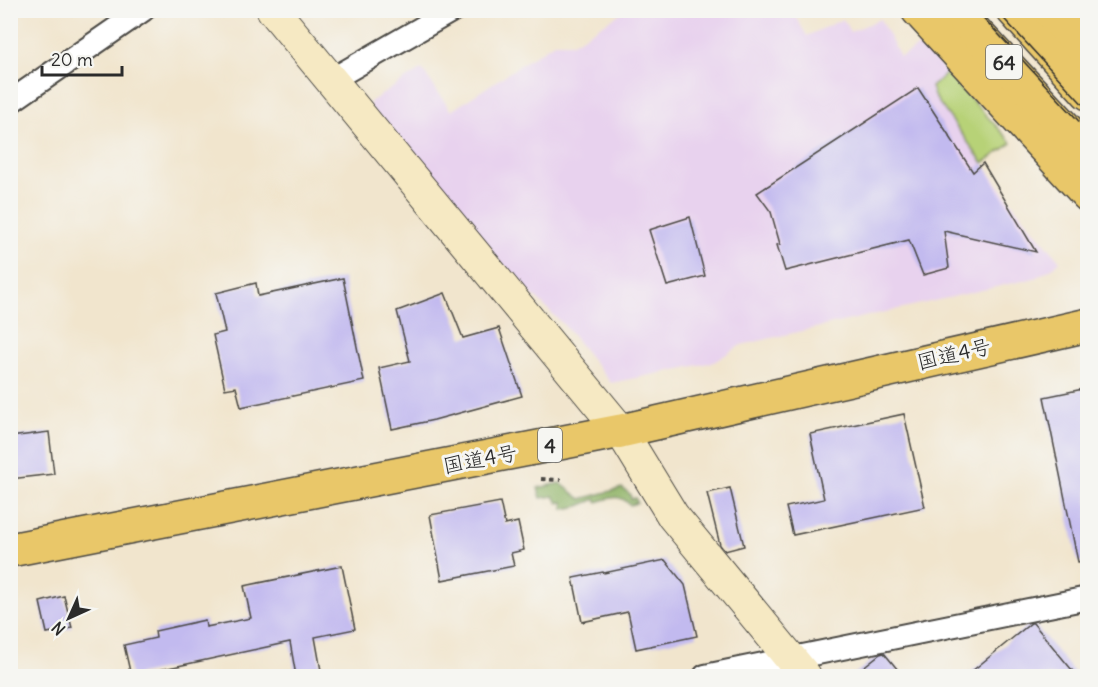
<svg xmlns="http://www.w3.org/2000/svg" width="1098" height="687" viewBox="0 0 1098 687" font-family="Delius,'Klee One',sans-serif">
<style>
.built{fill:#e8d2ee}
.green{fill:#b7d277;stroke:#717e51;stroke-width:1.5}
.forest{fill:#91b468;stroke:#5e704a;stroke-width:1.5}
.building{fill:#c2baef}
.lines{fill:none;stroke-linecap:round;stroke-linejoin:round}
.street-casing{stroke:#494743;stroke-width:26}
.secondary-casing{stroke:#494743;stroke-width:34}
.primary-casing{stroke:#494743;stroke-width:36}
.highway-casing{stroke:#494743;stroke-width:36}
.path{stroke:#494743;stroke-width:4;stroke-dasharray:4.5 4.5;stroke-linecap:butt}
.street{stroke:#fff;stroke-width:22}
.secondary{stroke:#f6e9c3;stroke-width:32}
.primary{stroke:#e9c769;stroke-width:33}
.highway{stroke:#e9c769;stroke-width:33}
.tram{stroke:#2b2b2b;stroke-width:1.5}
.labels{text-anchor:middle;dominant-baseline:central;stroke-width:6;stroke-linejoin:round;paint-order:stroke}
.shield{fill:#f6f6f2;stroke:#686867;stroke-width:1.5}
.shield-label{font-size:20px;font-weight:bold;fill:#2b2b2b}
.street-label{font-size:21px;fill:#2b2b2b;stroke:#f6f6f2}
</style>
<rect width="100%" height="100%" fill="#f6f6f2"/>
<filter id="ink" filterUnits="userSpaceOnUse"><feTurbulence type="fractalNoise" baseFrequency=".0167" numOctaves="2"/><feDisplacementMap in="SourceGraphic" scale="12" xChannelSelector="R" yChannelSelector="G"/><feConvolveMatrix kernelMatrix="1 2 1 2 8 2 1 2 1" color-interpolation-filters="sRGB"/></filter>
<filter id="wash" filterUnits="userSpaceOnUse"><feTurbulence type="fractalNoise" baseFrequency=".008" numOctaves="4" result="noise"/><feDisplacementMap in="SourceGraphic" scale="24" xChannelSelector="R" yChannelSelector="G"/><feGaussianBlur stdDeviation="1.35" result="paint"/><feColorMatrix in="noise" values="0 0 0 0 0 0 0 0 0 0 0 0 0 0 0 0 0 1.4 0 .05"/><feComposite in="paint" operator="in"/></filter>
<g filter="url(#wash)">
<rect width="100%" height="100%" fill="#f1e5cd"/>
<path class="built" d="M624 11H792L807 36 843 19 850 32 880 19 900 57 921 45 947 73 931 87 934 96 1011 202 1060 261 1054 267 1035 278 741 345 714 362 611 383 564 325 509 272 370 107V102L422 69 451 111 554 43H573Z"/>
<path class="green" d="M947 73 1012 143 983 163 934 96 931 87Z"/>
<path class="forest" d="M560 483 581 499 622 488 630 494 631 499 636 498 637 503 630 505C619 493 611 498 597 502L596 499 579 506 564 509 563 502 558 503 554 496 541 498 538 488Z"/>
<g id="blocks">
<g class="building">
<path d="M918 88 973 172 983 163 1036 252 944 231 949 268 923 275 909 240 785 271 777 245 780 244 771 212 757 193Z"/>
<path d="M690 217 705 276 667 286 649 230Z"/>
<path d="M343 278 364 381 241 407 236 387 225 389 213 335 225 332 216 293 256 283 258 296Z"/>
<path d="M445 293 463 338 499 328 522 396 434 420 392 429 379 368 410 361 397 311Z"/>
<path d="M1088 388V561L1078 562 1044 397Z"/>
<path d="M904 414 925 507 793 535 786 507 824 499 810 434Z"/>
<path d="M49 432 54 474 10 479V437Z"/>
<path d="M730 488 744 546 725 551 720 545 707 493Z"/>
<path d="M500 502 505 525 518 522 524 550 511 553 514 566 442 580 430 515Z"/>
<path d="M665 560 685 585 697 636 636 649 628 612 582 622 573 578 603 572 604 573Z"/>
<path d="M342 566 355 629 315 637 322 676H296L290 642 131 676 124 645 156 638 155 631 205 620 206 627 251 618 244 586Z"/>
<path d="M64 596 72 628 47 633 40 602Z"/>
<path d="M1031 623H1033L1077 676H966Z"/>
<path d="M884 653 903 676H852L880 654Z"/>
</g>
</g>
</g>
<g filter="url(#ink)">
<use href="#blocks" fill-opacity="0" stroke="#494743" stroke-width="1.5"/>
<g class="lines">
<defs>
<g id="street">
<path d="M331 80 453 10"/>
<path d="M10 102 143 10"/>
<path d="M705 676 1088 598"/>
</g>
<path id="secondary" d="M273 10 621 431 673 516 805 676"/>
<g id="primary">
<path d="M918 10 1088 195"/>
<path d="M955 10 1088 152"/>
<path d="M1013 10 1088 93"/>
<path d="M1049 10 1088 53"/>
</g>
<path id="highway" d="M10 550 621 431 1088 325"/>
</defs>
<use href="#street" class="street-casing"/>
<use href="#secondary" class="secondary-casing"/>
<use href="#primary" class="primary-casing"/>
<use href="#highway" class="highway-casing"/>
<path class="path" d="M541 479 561 480"/>
<use href="#street" class="street"/>
<use href="#secondary" class="secondary"/>
<use href="#primary" class="primary"/>
<use href="#highway" class="highway"/>
<g class="tram">
<path d="M976 10 1088 131"/>
<path d="M996 10 1088 110"/>
</g>
</g>
</g>
<g class="labels">
<g class="shield">
<rect x="986" y="45" width="36" height="34" rx="4.5"/>
<rect x="538" y="428" width="24" height="34" rx="4.5"/>
</g>
<g class="shield-label">
<text x="1004" y="62">64</text>
<text x="550" y="445">4</text>
</g>
<g class="street-label">
<text transform="translate(954 354) rotate(-13)">国道4号</text>
<text transform="translate(480 459) rotate(-11)">国道4号</text>
</g>
</g>
<rect width="1098" height="687" fill="none" stroke="#f6f6f2" stroke-width="36"/>
<g transform="translate(69 618) rotate(225)" stroke="#f6f6f2" stroke-width="4.5" paint-order="stroke">
<path d="M0-4.5L10 22L0 15L-10 22Z" fill="#2b2b2b"/>
<text y="-9" font-size="16" font-weight="bold" text-anchor="middle" fill="#2b2b2b">N</text>
</g>
<path d="M42 66v9h80v-9" fill="none" stroke="#2b2b2b" stroke-width="3"/>
<text x="51" y="66" font-size="18" fill="#2b2b2b" stroke="#f6f6f2" stroke-width="4.5" paint-order="stroke">20 m</text>
</svg>
